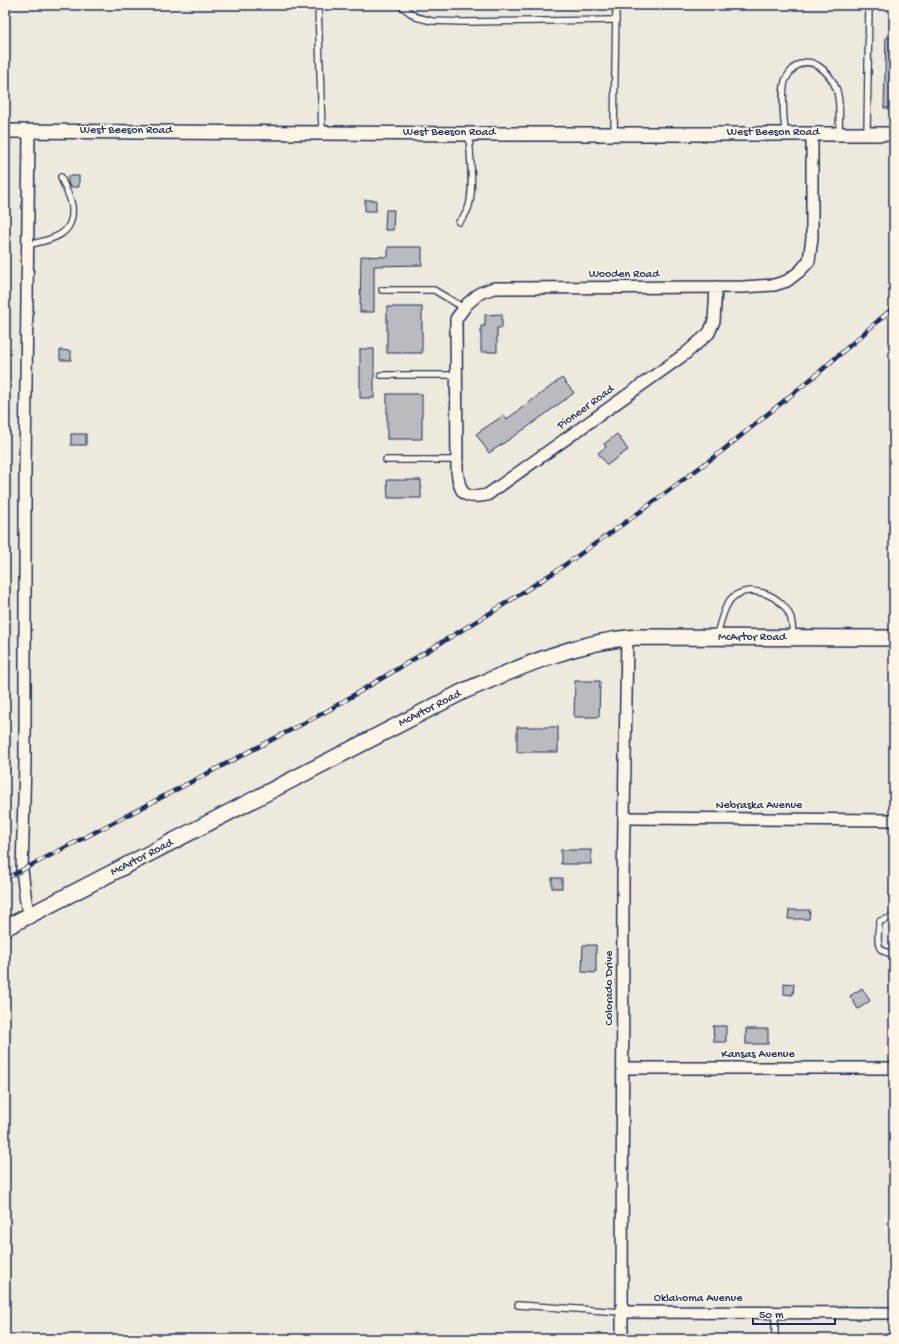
<svg xmlns="http://www.w3.org/2000/svg" width="899" height="1344" viewBox="0 0 899 1344" font-family="'Gochi Hand',sans-serif">
<style>
.building{fill:#babbbe;stroke:#1b2f5e}
.lines{fill:none;stroke-linecap:round;stroke-linejoin:round}
.service-casing{stroke:#1b2f5e;stroke-width:8}
.minor-casing{stroke:#1b2f5e;stroke-width:14}
.tertiary-casing{stroke:#1b2f5e;stroke-width:16}
.secondary-casing{stroke:#1b2f5e;stroke-width:18}
.service{stroke:#fcf5e5;stroke-width:5.5}
.minor{stroke:#fcf5e5;stroke-width:11}
.tertiary{stroke:#fcf5e5;stroke-width:13}
.secondary{stroke:#fcf5e5;stroke-width:15}
.rail-casing{stroke:#1b2f5e;stroke-width:4.5}
.rail{stroke:#fcf5e5;stroke-width:3;stroke-dasharray:9;stroke-linecap:butt}
.labels{text-anchor:middle;dominant-baseline:central;stroke-width:3;stroke-linejoin:round;paint-order:stroke}
.street-label{font-size:12px;fill:#1b2f5e;stroke:#fcf5e5}
</style>
<rect width="100%" height="100%" fill="#eee9dd"/>
<filter id="ink" filterUnits="userSpaceOnUse"><feTurbulence type="fractalNoise" baseFrequency=".025" numOctaves="2"/><feDisplacementMap in="SourceGraphic" scale="8" xChannelSelector="R" yChannelSelector="G"/><feConvolveMatrix kernelMatrix="1 2 1 2 8 2 1 2 1" color-interpolation-filters="sRGB"/></filter>
<g filter="url(#ink)">
<g class="building">
<path d="M886 37 894 38V108H884Z"/>
<path d="M68 176H79V187H70L68 182Z"/>
<rect x="365" y="200" width="11" height="11"/>
<path d="M386 210H394L393 230H385Z"/>
<path d="M388 247H422V265L374 266V312H360L361 256 388 257Z"/>
<rect x="387" y="307" width="35" height="46"/>
<path d="M502 314V328H497V352H481V326H485V315Z"/>
<rect x="360" y="349" width="14" height="49"/>
<path d="M60 350 71 351V360H60Z"/>
<path d="M562 378 574 393 529 426 489 453 476 434 504 415 507 419Z"/>
<rect x="387" y="394" width="35" height="45"/>
<rect x="71" y="434" width="15" height="11"/>
<path d="M617 434 628 450 607 465 598 453 606 447 604 444Z"/>
<path d="M387 480H421V498H388Z"/>
<path d="M575 681H600L599 717H574Z"/>
<rect x="517" y="727" width="41" height="25"/>
<rect x="561" y="850" width="30" height="14"/>
<rect x="552" y="878" width="10" height="10"/>
<path d="M789 910H810L809 919H788Z"/>
<path d="M583 945H596V973L582 972Z"/>
<path d="M784 983 794 984 793 995 784 994Z"/>
<path d="M862 988 870 1001 858 1009 850 996Z"/>
<path d="M713 1026H726V1042H714Z"/>
<rect x="746" y="1029" width="22" height="15"/>
</g>
<g class="lines">
<defs>
<g id="service">
<path d="M318 5 322 132"/>
<path d="M400 5 416 17 432 21 465 22 616 20"/>
<path d="M614 133 616 5"/>
<path d="M785 133C784 117 781 97 785 81 787 76 790 72 794 68 810 53 829 71 836 88 841 102 839 119 839 134"/>
<path d="M867 133 869 5"/>
<path d="M459 222C464 217 467 213 469 206 474 188 470 154 469 134"/>
<path d="M27 245C49 240 75 237 72 207 71 196 64 187 61 177"/>
<path d="M382 290H434L464 308"/>
<path d="M381 375H455"/>
<path d="M386 460H456"/>
<path d="M717 636C719 626 725 603 733 597 752 583 782 596 790 616 793 622 792 631 793 637"/>
<path d="M892 953C887 953 883 952 880 948 877 943 878 927 880 921L894 917"/>
<path d="M518 1305 622 1312"/>
<path d="M775 1313V1339"/>
</g>
<g id="minor">
<path d="M29 131 25 468V762L22 870 26 902 30 915"/>
<path d="M716 287 714 321 709 333 685 354 487 495C463 500 460 493 457 471L456 319 467 304 480 293 494 288 743 287 774 285 787 281 800 271 809 261 812 238V134"/>
<path d="M624 818 894 820"/>
<path d="M623 1068H894"/>
<path d="M622 1312 894 1313"/>
<path d="M622 1339 623 880 627 638"/>
</g>
<path id="tertiary" d="M5 131 469 134H894"/>
<path id="secondary" d="M5 928 462 692C518 668 574 642 636 637L894 638"/>
</defs>
<use href="#service" class="service-casing"/>
<use href="#minor" class="minor-casing"/>
<use href="#tertiary" class="tertiary-casing"/>
<use href="#secondary" class="secondary-casing"/>
<use href="#service" class="service"/>
<use href="#minor" class="minor"/>
<use href="#tertiary" class="tertiary"/>
<use href="#secondary" class="secondary"/>
<defs>
<path id="rail" d="M5 879 329 710 492 612 556 571 633 517 722 451 816 375 894 307"/>
</defs>
<use href="#rail" class="rail-casing"/>
<use href="#rail" class="rail"/>
</g>
</g>
<g class="labels">
<g class="street-label">
<text x="126" y="131">West Beeson Road</text>
<text x="449" y="133">West Beeson Road</text>
<text x="773" y="133">West Beeson Road</text>
<text x="624" y="275">Wooden Road</text>
<text transform="translate(586 408) rotate(-36)">Pioneer Road</text>
<text x="752" y="638">McArtor Road</text>
<text transform="translate(430 709) rotate(-27)">McArtor Road</text>
<text x="759" y="806">Nebraska Avenue</text>
<text transform="translate(142 858) rotate(-27)">McArtor Road</text>
<text transform="translate(610 988) rotate(-90)">Colorado Drive</text>
<text x="758" y="1055">Kansas Avenue</text>
<text x="698" y="1299">Oklahoma Avenue</text>
</g>
</g>
<rect width="899" height="1344" fill="none" stroke="#fcf5e5" stroke-width="20"/>
<rect x="10" y="10" width="879" height="1324" fill="none" stroke="#1b2f5e" stroke-width="1.5" filter="url(#ink)"/>
<path d="M753 1318v6h82v-6" fill="none" stroke="#1b2f5e" stroke-width="2"/>
<text x="759" y="1318" font-size="12" fill="#1b2f5e" stroke="#fcf5e5" stroke-width="3" paint-order="stroke">50 m</text>
</svg>
